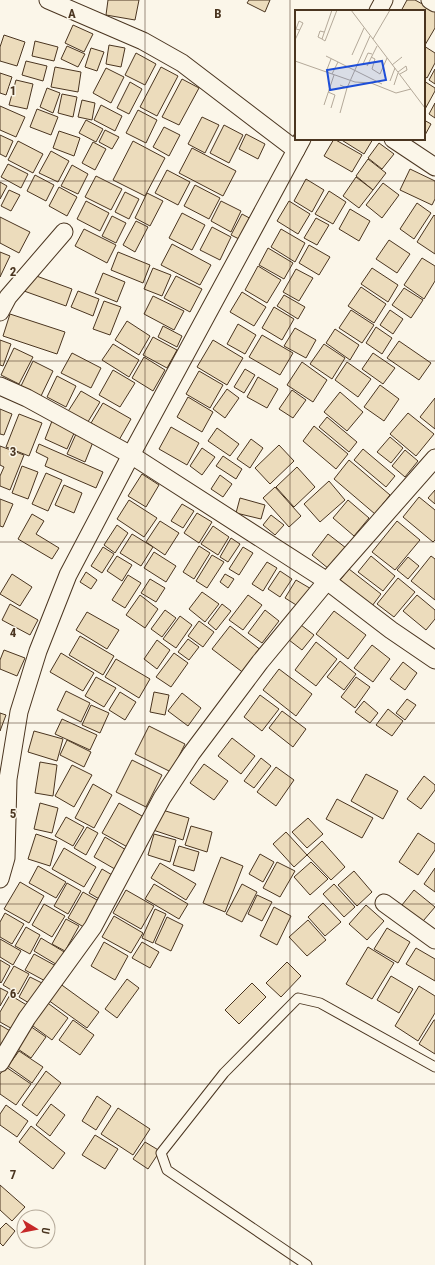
<svg xmlns="http://www.w3.org/2000/svg" width="435" height="1265" viewBox="0 0 435 1265" font-family="'Roboto Condensed',sans-serif">
<style>
.building{fill:#ecdcbc;stroke:#4a3520}
.lines{fill:none;stroke-linecap:round;stroke-linejoin:round}
.service-casing{stroke:#4a3520;stroke-width:11}
.minor-casing{stroke:#4a3520;stroke-width:19}
.service{stroke:#fbf6e9;stroke-width:9}
.minor{stroke:#fbf6e9;stroke-width:17}
.grid{fill:none;stroke:#4a3520;stroke-width:1;stroke-opacity:0.55}
.inset-road{fill:none;stroke:#b4a999;stroke-width:1}
.view{fill:#1d4ed8;fill-opacity:0.15;stroke:#1d4ed8;stroke-width:2}
.inset-edge{fill:none;stroke:#4a3520;stroke-width:2}
.grid-label{font-size:13px;text-anchor:middle;font-weight:bold;fill:#4a3520;stroke:#fbf6e9;stroke-width:3;stroke-linejoin:round;paint-order:stroke}
</style>
<rect width="100%" height="100%" fill="#fbf6e9"/>
<g class="building">
<path d="M108 0H139L135 20 106 15Z"/>
<path d="M249 0H270L265 12 247 3Z"/>
<path d="M407 0H415L435 11V28L425 45 424 44V11H401Z"/>
<path d="M73 25 93 34 84 52 65 43Z"/>
<path d="M4 35 25 42 17 66 0 61V47Z"/>
<path d="M35 41 58 47 54 61 32 56Z"/>
<path d="M109 45 125 48 121 67 106 64Z"/>
<path d="M67 46 85 54 78 67 61 59Z"/>
<path d="M424 46 435 53V63L427 78 424 76Z"/>
<path d="M91 48 104 52 97 71 85 67Z"/>
<path d="M136 53 156 64 145 85 125 75Z"/>
<path d="M26 61 47 66 43 81 22 75Z"/>
<path d="M55 67 81 72 78 92 51 87Z"/>
<path d="M161 67 178 76 157 116 140 107Z"/>
<path d="M106 68 124 77 111 103 93 93Z"/>
<path d="M435 69V84L429 80Z"/>
<path d="M0 73 12 77 6 95 0 93Z"/>
<path d="M182 79 199 88 179 125 162 117Z"/>
<path d="M16 80 33 84 27 109 9 105Z"/>
<path d="M424 81 435 88V91L424 111Z"/>
<path d="M130 82 142 89 129 114 117 108Z"/>
<path d="M47 88 60 93 53 113 40 107Z"/>
<path d="M62 94 77 97 73 117 58 113Z"/>
<path d="M82 100 95 103 92 120 78 117Z"/>
<path d="M435 103V118L429 114Z"/>
<path d="M101 105 122 116 115 131 94 120Z"/>
<path d="M0 106 25 117 16 137 0 130Z"/>
<path d="M37 109 58 117 51 135 30 127Z"/>
<path d="M138 110 157 120 146 143 126 133Z"/>
<path d="M202 117 219 125 205 153 188 144Z"/>
<path d="M86 120 103 129 96 142 79 133Z"/>
<path d="M424 120 431 124 424 137Z"/>
<path d="M224 125 243 135 229 163 210 153Z"/>
<path d="M164 127 180 135 169 156 153 147Z"/>
<path d="M105 130 119 137 112 149 99 142Z"/>
<path d="M59 131 80 138 74 156 53 148Z"/>
<path d="M246 134 265 144 258 159 239 149Z"/>
<path d="M0 135 13 141 6 157 0 154Z"/>
<path d="M334 139 362 155 352 172 324 156Z"/>
<path d="M340 139H373L364 154Z"/>
<path d="M18 141 43 154 33 173 8 160Z"/>
<path d="M133 141 165 158 145 196 113 180Z"/>
<path d="M93 142 106 149 95 170 82 163Z"/>
<path d="M379 143 394 154 382 169 368 158Z"/>
<path d="M192 148 236 171 223 196 179 173Z"/>
<path d="M51 151 69 161 58 182 39 173Z"/>
<path d="M368 159 386 173 373 190 356 176Z"/>
<path d="M8 164 28 174 21 188 1 177Z"/>
<path d="M72 165 88 174 78 194 61 186Z"/>
<path d="M410 169 435 181V199L432 205 400 190Z"/>
<path d="M167 170 190 182 178 205 155 193Z"/>
<path d="M35 175 54 185 46 201 27 191Z"/>
<path d="M96 176 122 189 111 210 85 197Z"/>
<path d="M356 177 373 190 359 208 343 196Z"/>
<path d="M306 179 324 190 312 212 294 201Z"/>
<path d="M0 182 7 186 0 199Z"/>
<path d="M383 183 399 195 382 218 366 205Z"/>
<path d="M195 185 220 198 209 219 184 206Z"/>
<path d="M59 187 77 197 67 216 49 206Z"/>
<path d="M9 190 20 195 11 211 1 206Z"/>
<path d="M329 191 346 202 333 224 315 214Z"/>
<path d="M125 192 139 199 129 219 115 212Z"/>
<path d="M147 193 163 201 150 226 135 218Z"/>
<path d="M86 201 109 213 100 231 77 219Z"/>
<path d="M221 201 241 211 231 232 211 221Z"/>
<path d="M289 201 310 214 298 234 277 221Z"/>
<path d="M417 203 431 213 414 239 400 229Z"/>
<path d="M350 209 370 221 359 241 339 229Z"/>
<path d="M182 213 205 225 192 250 169 238Z"/>
<path d="M242 214 255 221 245 242 231 235Z"/>
<path d="M434 215 435 216V254L417 242Z"/>
<path d="M112 216 126 223 116 243 102 236Z"/>
<path d="M0 217 30 232 19 253 0 243Z"/>
<path d="M316 218 329 225 317 245 304 238Z"/>
<path d="M136 221 148 227 135 252 123 245Z"/>
<path d="M212 227 231 237 220 260 200 250Z"/>
<path d="M84 229 116 245 107 263 75 246Z"/>
<path d="M281 229 305 243 295 262 271 247Z"/>
<path d="M389 240 410 254 397 273 376 259Z"/>
<path d="M172 244 211 265 200 285 161 265Z"/>
<path d="M309 245 330 257 319 275 299 263Z"/>
<path d="M268 248 293 263 284 279 259 265Z"/>
<path d="M0 252 10 256 0 277Z"/>
<path d="M118 252 150 265 143 283 111 270Z"/>
<path d="M422 258 435 266V281L424 299 404 285Z"/>
<path d="M258 266 281 280 267 303 245 290Z"/>
<path d="M153 268 171 275 162 296 144 289Z"/>
<path d="M372 268 398 285 388 302 361 284Z"/>
<path d="M296 269 313 278 299 301 283 292Z"/>
<path d="M103 273 125 282 117 302 95 293Z"/>
<path d="M31 274 72 289 66 306 24 291Z"/>
<path d="M176 276 202 289 190 312 164 298Z"/>
<path d="M361 287 386 304 374 323 348 306Z"/>
<path d="M404 288 423 300 411 318 392 305Z"/>
<path d="M78 291 99 299 93 316 71 307Z"/>
<path d="M242 292 266 307 254 326 230 312Z"/>
<path d="M284 295 305 307 298 319 277 306Z"/>
<path d="M153 296 184 311 174 330 144 314Z"/>
<path d="M104 301 121 307 110 335 93 329Z"/>
<path d="M274 307 294 319 282 340 262 328Z"/>
<path d="M351 310 374 325 362 343 339 328Z"/>
<path d="M390 310 403 319 393 334 380 325Z"/>
<path d="M10 314 65 332 57 354 3 336Z"/>
<path d="M127 321 150 336 139 355 115 340Z"/>
<path d="M238 324 256 335 245 354 227 344Z"/>
<path d="M163 326 182 336 177 347 158 337Z"/>
<path d="M376 327 392 338 382 354 366 343Z"/>
<path d="M295 328 316 340 306 358 284 346Z"/>
<path d="M335 329 359 345 350 360 326 343Z"/>
<path d="M262 335 293 353 280 375 249 357Z"/>
<path d="M153 337 177 350 167 368 143 355Z"/>
<path d="M0 340 11 344 3 366 0 365Z"/>
<path d="M213 340 243 358 227 385 197 367Z"/>
<path d="M399 341 431 363 419 380 387 358Z"/>
<path d="M113 344 139 360 129 377 102 360Z"/>
<path d="M324 344 345 358 332 379 310 364Z"/>
<path d="M14 348 33 357 19 384 1 375Z"/>
<path d="M72 353 101 368 91 388 61 373Z"/>
<path d="M373 353 395 368 383 384 362 369Z"/>
<path d="M144 357 165 370 153 391 132 378Z"/>
<path d="M33 361 53 371 41 396 21 386Z"/>
<path d="M302 362 327 380 313 402 287 385Z"/>
<path d="M347 362 371 379 358 397 335 380Z"/>
<path d="M245 369 255 375 244 393 234 387Z"/>
<path d="M113 370 135 383 120 407 99 395Z"/>
<path d="M199 371 223 385 210 408 186 394Z"/>
<path d="M57 376 76 386 66 407 47 397Z"/>
<path d="M258 377 278 389 267 408 247 397Z"/>
<path d="M380 385 399 399 384 421 364 407Z"/>
<path d="M227 389 239 398 225 418 213 409Z"/>
<path d="M292 390 306 400 293 418 279 409Z"/>
<path d="M81 391 100 402 86 425 67 413Z"/>
<path d="M340 392 363 412 347 431 324 412Z"/>
<path d="M188 397 213 412 202 432 177 417Z"/>
<path d="M435 398V429L420 417Z"/>
<path d="M103 403 131 419 119 440 91 423Z"/>
<path d="M0 409 12 414 4 435 0 434Z"/>
<path d="M408 413 434 434 416 456 390 434Z"/>
<path d="M19 414 42 423 29 456 6 447Z"/>
<path d="M327 417 357 442 349 452 319 427Z"/>
<path d="M52 421 75 431 67 449 45 439Z"/>
<path d="M314 426 348 454 336 469 303 441Z"/>
<path d="M171 427 199 443 187 465 159 449Z"/>
<path d="M217 428 239 444 230 456 208 441Z"/>
<path d="M76 434 93 442 85 462 67 454Z"/>
<path d="M390 437 403 448 391 463 377 452Z"/>
<path d="M251 439 263 448 250 468 237 459Z"/>
<path d="M39 444 103 472 96 488 45 466 48 458 36 452Z"/>
<path d="M279 445 294 461 270 484 255 468Z"/>
<path d="M0 446 24 455 10 490 0 486V476L4 467 0 465Z"/>
<path d="M202 448 215 457 202 475 190 466Z"/>
<path d="M363 449 395 476 386 487 354 460Z"/>
<path d="M405 450 418 461 405 477 392 466Z"/>
<path d="M223 456 242 469 236 479 216 466Z"/>
<path d="M349 460 390 495 375 514 334 479Z"/>
<path d="M22 466 38 472 28 499 12 493Z"/>
<path d="M297 467 315 487 294 507 276 487Z"/>
<path d="M46 473 62 480 48 511 32 504Z"/>
<path d="M142 474 159 485 146 507 128 496Z"/>
<path d="M220 475 232 484 223 497 211 489Z"/>
<path d="M329 481 345 500 320 522 304 504Z"/>
<path d="M64 485 82 493 74 513 55 505Z"/>
<path d="M275 487 301 516 289 527 263 498Z"/>
<path d="M435 490V504L428 498Z"/>
<path d="M419 497 435 510V540L433 542 403 517Z"/>
<path d="M240 498 265 505 261 519 236 513Z"/>
<path d="M0 499 13 504 3 527 0 526Z"/>
<path d="M129 500 157 518 144 537 117 519Z"/>
<path d="M348 500 369 518 354 536 333 518Z"/>
<path d="M182 504 194 511 183 528 171 521Z"/>
<path d="M197 513 212 522 199 543 184 533Z"/>
<path d="M32 514 44 521 36 534 59 548 52 559 18 539Z"/>
<path d="M271 515 284 525 275 535 263 525Z"/>
<path d="M160 521 179 533 165 555 146 542Z"/>
<path d="M397 521 420 540 395 570 372 552Z"/>
<path d="M117 525 128 533 115 553 104 545Z"/>
<path d="M213 526 229 537 218 555 201 544Z"/>
<path d="M132 534 153 547 141 566 120 553Z"/>
<path d="M328 534 346 548 329 569 312 555Z"/>
<path d="M231 538 240 544 228 562 220 557Z"/>
<path d="M199 546 210 553 194 579 183 572Z"/>
<path d="M103 547 114 554 102 573 91 566Z"/>
<path d="M243 547 253 553 239 575 229 569Z"/>
<path d="M154 552 176 566 166 582 144 568Z"/>
<path d="M212 555 224 562 207 588 196 581Z"/>
<path d="M117 556 132 565 122 581 107 571Z"/>
<path d="M371 556 395 576 383 591 358 572Z"/>
<path d="M431 556 435 559V600L411 581Z"/>
<path d="M408 557 419 566 408 579 397 570Z"/>
<path d="M267 562 277 568 263 591 252 584Z"/>
<path d="M349 569 381 594 372 606 340 580Z"/>
<path d="M280 571 292 579 280 597 268 589Z"/>
<path d="M86 572 97 580 91 589 80 582Z"/>
<path d="M12 574 32 587 20 606 0 594Z"/>
<path d="M225 574 234 579 228 588 220 582Z"/>
<path d="M128 575 141 583 125 608 112 600Z"/>
<path d="M398 578 415 592 394 617 377 604Z"/>
<path d="M150 579 165 588 156 602 141 593Z"/>
<path d="M296 580 313 590 301 608 285 598Z"/>
<path d="M202 592 219 604 205 622 189 609Z"/>
<path d="M140 595 158 609 145 628 126 615Z"/>
<path d="M248 595 262 605 243 630 229 620Z"/>
<path d="M417 595 435 610V619L426 630 403 611Z"/>
<path d="M10 604 38 620 30 635 2 620Z"/>
<path d="M222 604 231 611 216 630 208 623Z"/>
<path d="M165 610 176 618 162 637 151 629Z"/>
<path d="M265 610 279 621 262 643 248 633Z"/>
<path d="M334 611 366 635 348 659 316 634Z"/>
<path d="M87 612 119 630 107 649 76 630Z"/>
<path d="M180 616 192 625 176 648 163 639Z"/>
<path d="M199 621 214 632 203 647 188 636Z"/>
<path d="M301 625 314 635 302 650 289 640Z"/>
<path d="M230 626 262 651 245 674 212 649Z"/>
<path d="M80 636 114 656 103 675 69 655Z"/>
<path d="M188 639 199 647 189 660 178 652Z"/>
<path d="M157 640 170 650 157 669 144 659Z"/>
<path d="M316 642 337 659 316 686 295 670Z"/>
<path d="M372 645 390 659 373 682 354 668Z"/>
<path d="M4 650 25 658 17 676 0 669V660Z"/>
<path d="M61 653 94 673 83 691 50 672Z"/>
<path d="M174 653 188 663 171 687 156 677Z"/>
<path d="M116 659 150 679 139 698 105 677Z"/>
<path d="M340 661 356 674 344 690 327 677Z"/>
<path d="M403 662 417 673 405 690 390 679Z"/>
<path d="M279 669 312 694 296 716 263 690Z"/>
<path d="M96 677 116 688 104 707 85 696Z"/>
<path d="M356 677 370 687 355 708 341 697Z"/>
<path d="M66 691 90 703 81 722 57 710Z"/>
<path d="M120 692 136 702 125 720 109 710Z"/>
<path d="M154 692 169 695 165 715 150 712Z"/>
<path d="M182 693 201 708 188 726 168 711Z"/>
<path d="M260 695 279 709 262 731 244 717Z"/>
<path d="M407 699 416 705 405 720 396 713Z"/>
<path d="M364 701 378 713 370 723 355 712Z"/>
<path d="M91 705 109 713 100 733 82 725Z"/>
<path d="M388 709 403 721 392 736 376 725Z"/>
<path d="M282 711 306 729 293 747 269 728Z"/>
<path d="M0 713 6 715 0 731Z"/>
<path d="M62 719 97 735 90 750 55 734Z"/>
<path d="M149 726 185 744 171 772 135 754Z"/>
<path d="M34 731 63 739 57 761 28 752Z"/>
<path d="M232 738 255 756 241 774 218 756Z"/>
<path d="M67 740 91 752 84 767 60 755Z"/>
<path d="M261 758 271 766 254 788 244 781Z"/>
<path d="M132 760 162 775 146 807 116 792Z"/>
<path d="M40 762 57 765 53 796 35 793Z"/>
<path d="M204 764 228 781 214 800 190 783Z"/>
<path d="M72 765 92 775 74 807 55 796Z"/>
<path d="M276 767 294 780 276 806 257 792Z"/>
<path d="M366 774 398 791 383 819 351 801Z"/>
<path d="M424 776 435 785V790L421 809 407 799Z"/>
<path d="M93 784 112 795 94 828 75 818Z"/>
<path d="M337 799 373 818 362 838 326 819Z"/>
<path d="M40 803 58 808 52 833 34 829Z"/>
<path d="M119 803 149 820 133 850 102 833Z"/>
<path d="M159 809 189 818 183 840 153 830Z"/>
<path d="M66 817 84 827 73 846 55 836Z"/>
<path d="M308 818 323 834 307 848 292 832Z"/>
<path d="M191 826 212 832 207 852 185 845Z"/>
<path d="M87 827 98 833 86 855 74 848Z"/>
<path d="M286 832 307 855 294 867 273 844Z"/>
<path d="M418 833 435 844V850L418 875 399 862Z"/>
<path d="M36 834 57 841 50 866 28 859Z"/>
<path d="M154 834 176 840 170 862 148 855Z"/>
<path d="M105 837 131 853 120 872 94 857Z"/>
<path d="M322 841 345 867 331 880 307 855Z"/>
<path d="M179 846 199 852 194 871 173 865Z"/>
<path d="M64 848 96 867 84 887 52 869Z"/>
<path d="M260 854 274 862 263 882 249 874Z"/>
<path d="M221 857 243 866 225 912 203 903Z"/>
<path d="M277 862 295 871 280 897 263 888Z"/>
<path d="M311 862 328 879 310 895 294 877Z"/>
<path d="M160 863 196 884 186 900 151 878Z"/>
<path d="M38 866 66 882 56 898 29 883Z"/>
<path d="M435 868V892L424 884Z"/>
<path d="M102 869 119 879 106 903 89 893Z"/>
<path d="M354 871 372 892 357 906 338 885Z"/>
<path d="M20 882 44 896 29 923 4 909Z"/>
<path d="M67 883 81 891 68 914 54 906Z"/>
<path d="M154 884 188 904 179 919 145 899Z"/>
<path d="M242 884 257 892 242 922 226 914Z"/>
<path d="M334 884 355 907 344 917 323 894Z"/>
<path d="M126 890 154 906 141 929 113 913Z"/>
<path d="M414 890 435 907 418 927 398 910Z"/>
<path d="M83 892 104 904 89 930 68 918Z"/>
<path d="M257 895 272 902 262 921 248 914Z"/>
<path d="M323 903 341 922 325 936 308 917Z"/>
<path d="M44 904 65 916 52 937 32 925Z"/>
<path d="M366 905 384 921 367 940 349 924Z"/>
<path d="M274 907 291 916 277 945 260 936Z"/>
<path d="M155 909 166 914 153 943 142 938Z"/>
<path d="M5 913 24 924 12 944 0 937V922Z"/>
<path d="M114 916 143 933 131 953 102 937Z"/>
<path d="M167 917 183 925 171 951 155 943Z"/>
<path d="M66 919 79 926 65 951 52 944Z"/>
<path d="M308 920 326 940 307 956 289 937Z"/>
<path d="M26 927 40 935 30 954 15 946Z"/>
<path d="M387 928 410 942 398 963 374 949Z"/>
<path d="M41 938 66 953 59 966 34 951Z"/>
<path d="M0 939 21 951 13 965 0 957Z"/>
<path d="M104 942 128 956 115 980 91 966Z"/>
<path d="M142 942 159 952 150 968 132 958Z"/>
<path d="M368 947 394 963 372 999 346 984Z"/>
<path d="M416 948 435 959V981L406 964Z"/>
<path d="M34 954 56 966 47 982 25 970Z"/>
<path d="M0 960 10 966 1 983 0 982Z"/>
<path d="M287 962 301 976 281 997 266 983Z"/>
<path d="M14 966 29 974 18 994 3 985Z"/>
<path d="M391 976 413 989 399 1013 377 1000Z"/>
<path d="M30 977 46 985 34 1006 19 997Z"/>
<path d="M127 979 139 988 117 1018 105 1009Z"/>
<path d="M59 983 99 1012 87 1028 48 1000Z"/>
<path d="M252 983 266 997 239 1024 225 1010Z"/>
<path d="M419 986 435 996V1013L418 1041 395 1026Z"/>
<path d="M0 988 8 992 0 1006Z"/>
<path d="M10 995 30 1007 16 1031 0 1022V1012Z"/>
<path d="M45 1001 68 1018 52 1040 29 1023Z"/>
<path d="M73 1020 94 1035 80 1055 59 1040Z"/>
<path d="M434 1020H435V1054L419 1044Z"/>
<path d="M0 1025 12 1032 0 1053Z"/>
<path d="M30 1026 46 1037 31 1058 15 1047Z"/>
<path d="M19 1051 43 1067 32 1083 8 1066Z"/>
<path d="M6 1067 31 1084 16 1105 0 1094V1074Z"/>
<path d="M46 1071 61 1083 37 1116 22 1105Z"/>
<path d="M97 1096 111 1106 96 1130 82 1121Z"/>
<path d="M51 1104 65 1115 50 1136 36 1125Z"/>
<path d="M6 1105 28 1121 17 1137 0 1125V1114Z"/>
<path d="M118 1108 150 1129 133 1155 101 1134Z"/>
<path d="M31 1126 65 1153 53 1169 19 1142Z"/>
<path d="M95 1135 118 1149 105 1169 82 1155Z"/>
<path d="M145 1142 160 1151 148 1169 133 1159Z"/>
<path d="M0 1185 25 1207 12 1221 0 1210Z"/>
<path d="M6 1223 15 1231 3 1246 0 1243V1229Z"/>
</g>
<g class="lines">
<defs>
<path id="service" d="M307 1265 167 1170 161 1153 224 1073 298 998 320 1003 435 1067"/>
<g id="minor">
<path d="M48 0 143 41 182 63 296 150"/>
<path d="M430 0 435 3"/>
<path d="M378 11 384 0"/>
<path d="M393 139 435 167"/>
<path d="M0 312 8 297 64 232"/>
<path d="M0 386 27 398 131 455 327 581 391 630 435 660"/>
<path d="M0 879 6 858 8 779 19 712 38 651 68 575 131 455 302 139"/>
<path d="M384 903 435 940"/>
<path d="M0 1063 27 1018 93 927 162 798 191 754 260 662 327 581 435 458"/>
</g>
</defs>
<use href="#service" class="service-casing"/>
<use href="#minor" class="minor-casing"/>
<use href="#service" class="service"/>
<use href="#minor" class="minor"/>
</g>
<path class="grid" d="M145 0V1265M290 0V1265M0 181H435M0 361H435M0 542H435M0 723H435M0 904H435M0 1084H435"/>
<g transform="translate(295 10)">
<rect width="130" height="130" fill="#fbf6e9"/>
<path class="inset-road" d="M56 0 130 98M4 11 1 19 5 20M27 29 23 27 25 21 29 22M78 29 95 0M0 30 8 13 4 11M30 31 27 29 37 0M30 31 42 0M57 45 69 18M31 46 87 74M76 47 80 49 77 59 85 64 92 48M0 51 60 72 76 73 101 83 116 79M68 54 73 43 77 44M97 55 107 47M72 56 82 36M31 62 36 49M103 62 111 56 112 60 105 64M37 64 43 52M95 71 100 58M45 75 52 78 75 26M99 75 103 63M33 82 40 85 36 98M29 95 39 65M45 103 52 78"/>
<path class="view" d="M87 51 91 70 35 80 32 60Z"/>
<rect width="130" height="130" class="inset-edge"/>
</g>
<g class="grid-label">
<text x="72" y="18">A</text>
<text x="218" y="18">B</text>
<text x="13" y="95">1</text>
<text x="13" y="276">2</text>
<text x="13" y="456">3</text>
<text x="13" y="637">4</text>
<text x="13" y="818">5</text>
<text x="13" y="998">6</text>
<text x="13" y="1179">7</text>
</g>
<g transform="translate(36 1229) rotate(100)"><circle r="19" fill="#fbf6e9" stroke="#b4a999"/>
<path d="M0-3L7 15L0 10L-7 15Z" fill="#c62828"/>
<text y="-6" font-size="11" font-weight="bold" text-anchor="middle" fill="#4a3520">U</text>
</g>
</svg>
